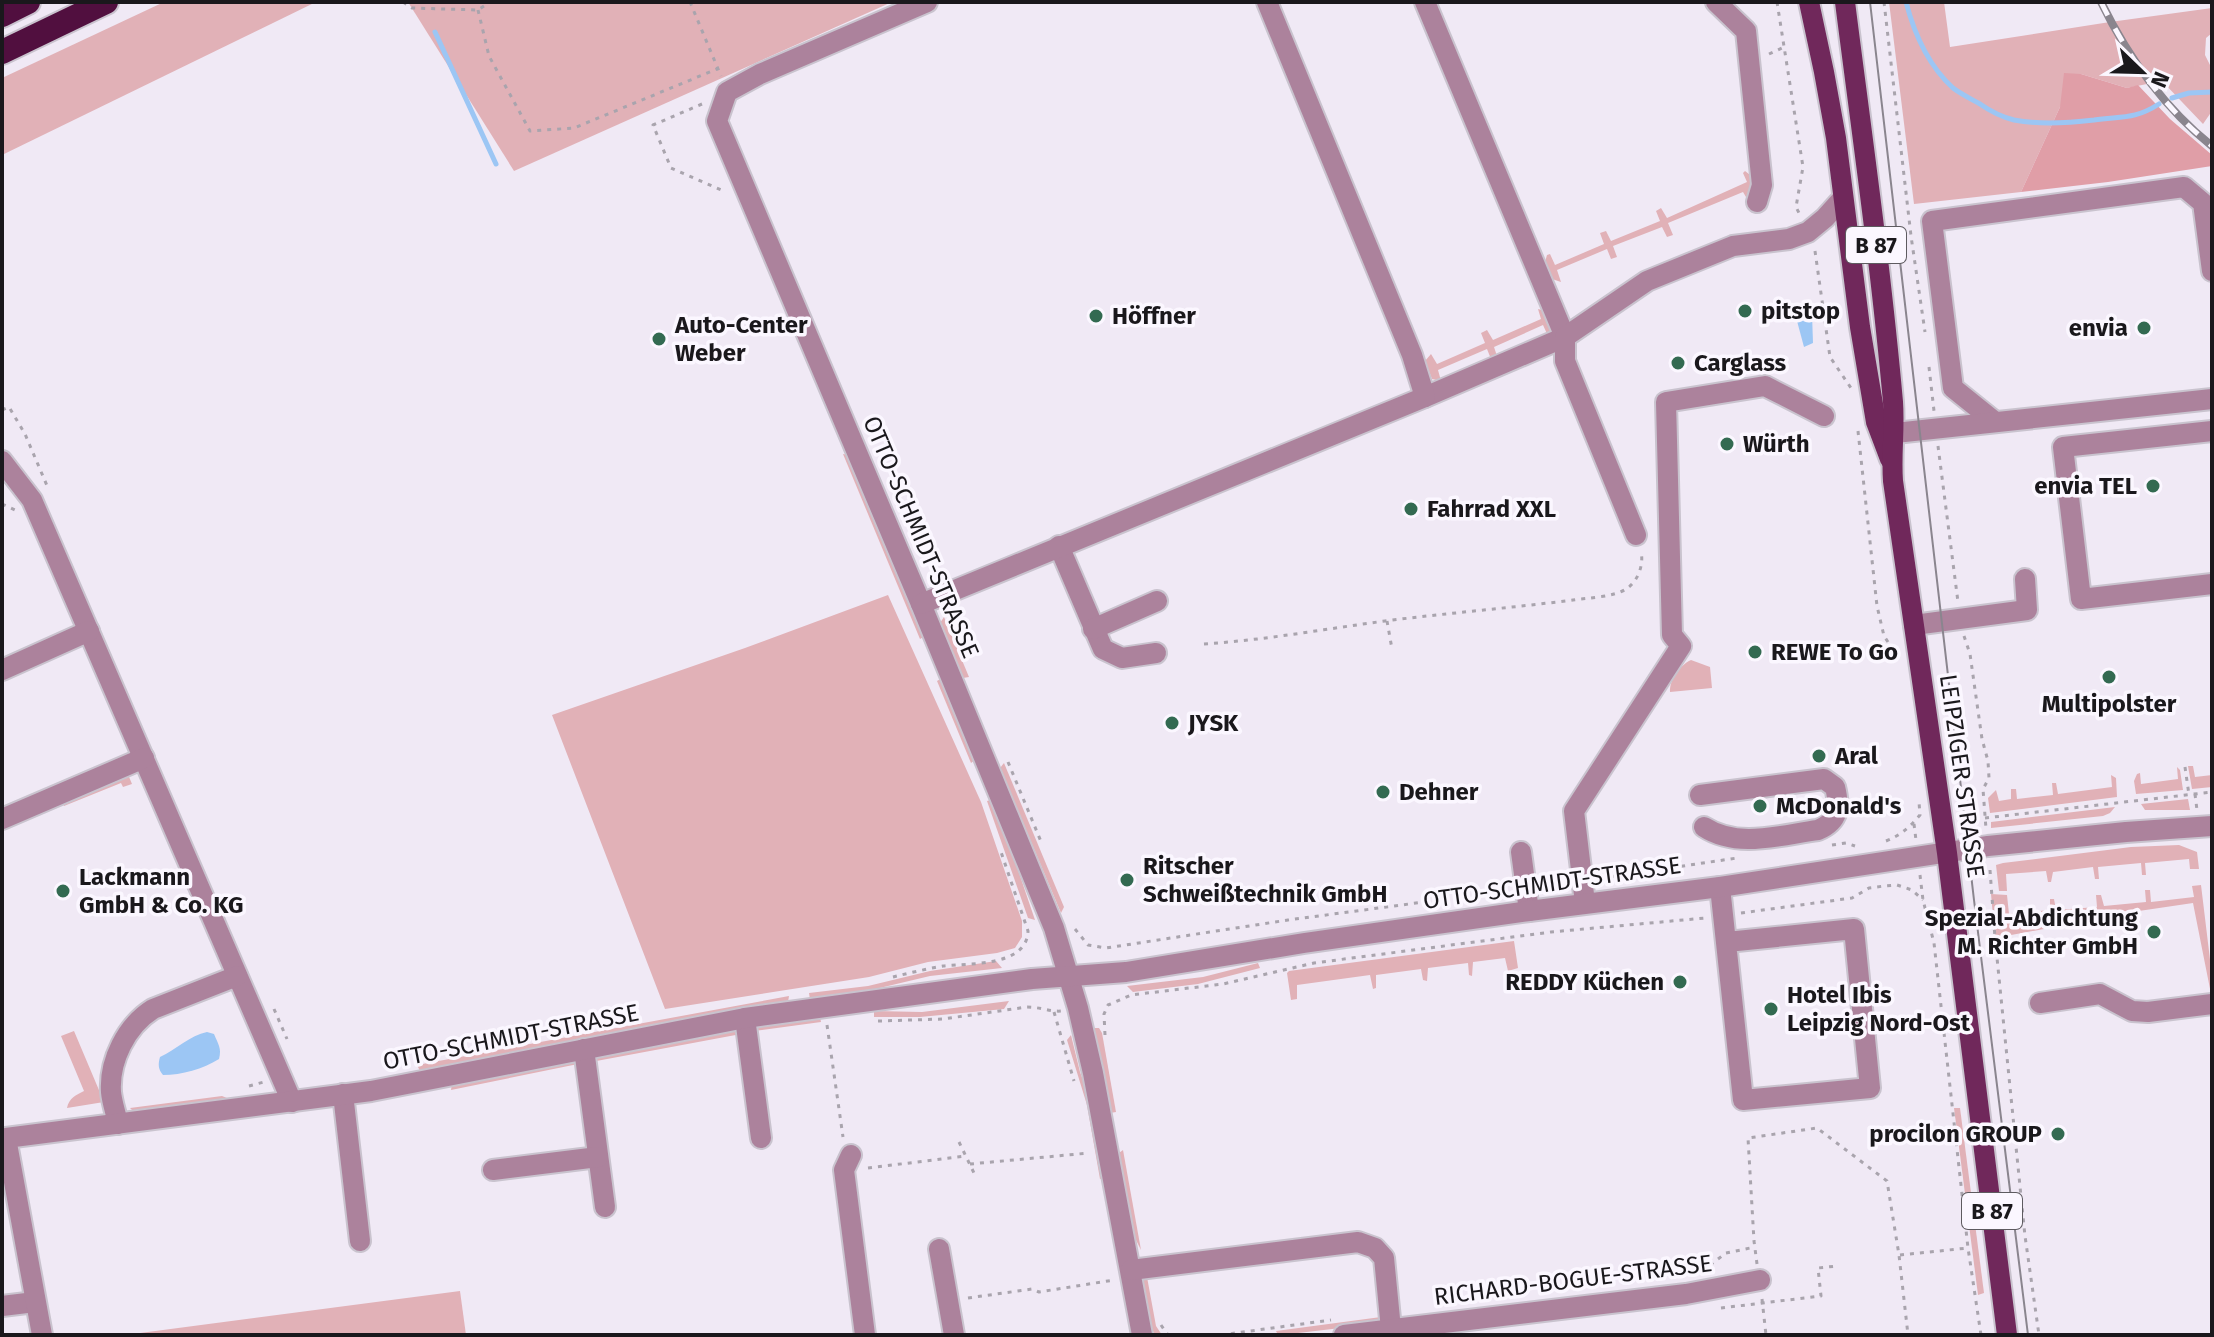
<svg xmlns="http://www.w3.org/2000/svg" width="2214" height="1337" viewBox="0 0 2214 1337" font-family="'Fira Sans',sans-serif">
<style>
.green{fill:#e1b1b7}
.forest{fill:#e09ea7}
.water{fill:#9cc6f4}
.lines{fill:none;stroke-linecap:round;stroke-linejoin:round}
.stream{stroke:#9cc6f4;stroke-width:5}
.minor-casing{stroke:#c9c3ce;stroke-width:24}
.major-casing{stroke:#c9c3ce;stroke-width:24}
.highway-casing{stroke:#c9c3ce;stroke-width:28}
.path{stroke:#a9a4ad;stroke-width:3;stroke-dasharray:4 6;stroke-linecap:butt}
.minor{stroke:#ac829c;stroke-width:20}
.major{stroke:#70285b;stroke-width:20}
.highway{stroke:#510f3f;stroke-width:24}
.tram{stroke:#8a858e;stroke-width:2}
.rail-casing{stroke:#8a858e;stroke-width:8}
.rail{stroke:#fbf7ff;stroke-width:5;stroke-dasharray:15;stroke-linecap:butt}
.poi-dot{fill:#336a51;stroke:#fbf7ff;stroke-width:3}
.labels{text-anchor:middle;dominant-baseline:central;stroke-width:7;stroke-linejoin:round;paint-order:stroke}
.shield{fill:#fbf7ff;stroke:#5e5b60;stroke-width:2}
.shield-label{font-size:22px;font-weight:bold;fill:#1a181c}
.poi-label{font-size:24px;font-weight:bold;fill:#1a181c;stroke:#fbf7ff;text-anchor:start}
.street-label{font-size:24px;fill:#1a181c;stroke:#fbf7ff}
</style>
<rect width="100%" height="100%" fill="#f0e9f5"/>
<g class="green">
<path d="M164 2H316L2 155V78Z"/>
<path d="M408 2H892L514 171Z"/>
<path d="M1889 2H1944L1950 47 2110 22 2212 8V33L2206 38 2205 55 2212 69V111L2203 124 2162 81 2127 88 2081 74 2060 107 2021 192 1914 204Z"/>
<path d="M1745 171 1754 178 1749 202 1743 192 1668 223 1673 235 1667 237 1662 227 1613 246 1617 257 1611 259 1607 249 1557 270 1561 282 1552 279 1545 262 1547 255 1550 254 1555 265 1604 244 1600 233 1606 231 1611 241 1660 221 1656 211 1661 208 1667 218 1747 182 1743 173Z"/>
<path d="M1538 309 1546 311 1553 331 1548 336 1543 325 1494 347 1497 356 1491 359 1487 349 1438 370 1441 381 1432 379 1425 361 1431 354 1437 364 1485 343 1481 333 1487 330 1493 340 1541 319Z"/>
<path d="M843 454 849 455 925 636 920 639Z"/>
<path d="M888 595 981 802 1022 921V937L1015 948 997 953 928 962 869 977 665 1009 552 715 745 648Z"/>
<path d="M944 617 969 677 963 678 960 674 940 623Z"/>
<path d="M1691 660 1710 667 1712 688 1670 692C1669 680 1680 665 1691 660Z"/>
<path d="M942 678 975 760 971 763 937 681Z"/>
<path d="M1004 763 1064 907 1061 913 1000 768Z"/>
<path d="M2188 766H2193L2195 777 2212 775V787L2192 789Z"/>
<path d="M2177 767 2180 770 2183 790 2136 794 2134 781 2137 774 2140 773 2141 784 2178 779Z"/>
<path d="M127 772 132 784 123 787 121 783 64 806 62 801Z"/>
<path d="M2111 775 2116 778 2117 797 1990 813 1988 798 1996 790 1999 801 2011 799V789H2016L2017 799 2053 795 2052 783H2056L2058 794 2112 787Z"/>
<path d="M994 799 1035 920 1028 918 987 801Z"/>
<path d="M2188 799 2190 810H2145L2141 804Z"/>
<path d="M2115 807 2110 813 2103 816 1991 828V822Z"/>
<path d="M2179 845 2197 852 2199 869H2190L2189 859 2145 863 2146 875H2142L2141 863 2098 867 2099 879H2095L2093 867 2053 872 2051 882H2048L2046 871 2006 874 2007 891H1999L1996 865 2003 863 2131 847Z"/>
<path d="M2201 885 2212 976V999L2193 903 2044 925V929L1995 938 1991 894 2007 895 2009 914 2050 910V899H2054L2056 910 2097 907 2096 895H2101L2104 906 2146 902 2145 890H2150L2151 902 2194 897 2192 886Z"/>
<path d="M1514 941 1518 968 1508 971 1505 958 1473 962 1472 976 1469 975 1468 963 1428 968 1427 981 1423 980 1421 969 1376 975V988L1373 989 1370 975 1297 985V999L1291 1000 1287 973 1289 971Z"/>
<path d="M996 961 1002 968 930 976 867 991 810 1000 809 993 868 986 930 971Z"/>
<path d="M1258 963 1260 968 1198 984 1133 992 1127 986 1203 977Z"/>
<path d="M789 996 788 1002 420 1071 417 1065Z"/>
<path d="M1009 1001 1004 1009 920 1017H874V1011L922 1012Z"/>
<path d="M820 1017 821 1022 754 1031 753 1028 758 1026Z"/>
<path d="M1094 1028H1099L1102 1033 1116 1112 1110 1113Z"/>
<path d="M737 1029 741 1034 591 1062 595 1055Z"/>
<path d="M74 1031 104 1102 67 1108C69 1098 76 1095 84 1091L61 1036Z"/>
<path d="M1071 1035 1080 1072 1092 1105 1107 1177 1100 1179 1087 1105 1067 1040Z"/>
<path d="M576 1060 578 1064 451 1090 452 1084Z"/>
<path d="M222 1096 227 1098V1102L136 1114 130 1108Z"/>
<path d="M1954 1108H1960L1984 1293 1978 1295Z"/>
<path d="M1123 1150 1141 1250 1133 1234 1119 1153Z"/>
<path d="M1147 1277 1156 1326 1162 1335H1155L1150 1325 1142 1279Z"/>
<path d="M460 1291 466 1335H125Z"/>
<path d="M1381 1317 1375 1324 1281 1335H1278L1276 1331Z"/>
</g>
<path class="forest" d="M2064 73 2081 74 2127 88 2138 85 2170 119 2212 155V166L2108 182 2021 192 2060 107Z"/>
<g class="water">
<path d="M1806 313 1812 314 1813 343 1804 347 1797 321 1799 316Z"/>
<path d="M207 1032 214 1034C218 1044 222 1048 219 1059 203 1069 182 1075 163 1075 158 1069 158 1064 160 1057 176 1050 190 1035 207 1032Z"/>
</g>
<g class="lines">
<g class="stream">
<path d="M1906 2C1914 33 1929 66 1953 88 1961 94 1971 99 1980 104 1990 111 2002 117 2014 120 2040 125 2068 123 2094 120 2121 116 2134 120 2159 104"/>
<path d="M435 32 496 164"/>
<path d="M2172 98 2189 93 2212 92"/>
</g>
<defs>
<g id="minor">
<path d="M927 2 760 74 727 92 717 121 921 604 1054 928 1078 1008 1093 1073 1142 1335"/>
<path d="M1716 2 1746 31 1762 185 1757 202"/>
<path d="M1425 397 1565 337 1425 2"/>
<path d="M1994 421 1953 388 1932 221 2184 187 2203 203 2212 271"/>
<path d="M2212 431 2063 447 2081 599 2212 584"/>
<path d="M1895 433 2212 399"/>
<path d="M2 461 32 500 292 1102"/>
<path d="M1636 535 1565 361V337L1647 281 1733 246 1789 239 1808 232 1825 218 1843 198"/>
<path d="M1059 546 1103 649 1122 658 1156 653"/>
<path d="M921 604 1425 397 1412 355 1267 2"/>
<path d="M1914 625 2027 610 2025 579"/>
<path d="M1093 629 1157 601"/>
<path d="M2 670 89 631"/>
<path d="M1700 795 1824 779 1835 787C1840 807 1839 821 1818 830 1780 835 1738 849 1704 827"/>
<path d="M2 819 144 758"/>
<path d="M1521 852 1529 911"/>
<path d="M1720 887 1743 1100 1870 1088 1854 929 1727 942"/>
<path d="M1585 903 1574 811 1681 646 1672 635 1666 402 1765 386 1824 416"/>
<path d="M2040 1003 2100 994 2132 1011 2148 1012 2212 1004"/>
<path d="M745 1018 761 1138"/>
<path d="M584 1049 605 1207"/>
<path d="M343 1094 360 1241"/>
<path d="M118 1124C116 1113 112 1103 111 1092 109 1061 126 1026 153 1009L237 976"/>
<path d="M851 1155 844 1170 865 1335"/>
<path d="M493 1170 598 1157"/>
<path d="M939 1249 954 1335"/>
<path d="M1131 1270 1358 1242 1375 1248 1384 1258 1391 1329"/>
<path d="M2 1306 35 1302"/>
<path d="M42 1335 6 1138 371 1091 745 1018 1032 979 1126 972 1304 943 1529 911 1720 887 1988 846 2126 832 2212 826"/>
<path d="M1344 1335 1686 1294 1760 1280"/>
</g>
<g id="major">
<path d="M1809 2 1824 72 1836 138 1860 327 1876 422 1890 459"/>
<path d="M1845 2C1862 135 1881 268 1893 402 1895 429 1891 454 1893 481L1947 853 2007 1335"/>
</g>
<g id="highway">
<path d="M2 15 28 2"/>
<path d="M2 52 106 2"/>
</g>
</defs>
<use href="#minor" class="minor-casing"/>
<use href="#major" class="major-casing"/>
<use href="#highway" class="highway-casing"/>
<g class="path">
<path d="M403 2 412 8 478 10 490 2"/>
<path d="M690 2 721 76"/>
<path d="M1777 2 1803 167 1796 207 1800 215"/>
<path d="M1884 2 1911 236 1925 332"/>
<path d="M478 10 489 56 530 131 574 128 717 69"/>
<path d="M1769 54 1784 47"/>
<path d="M702 104 653 125 671 168 726 192"/>
<path d="M1815 251 1830 357 1851 388"/>
<path d="M1929 367 1934 411"/>
<path d="M2 410 9 407 25 434 48 488"/>
<path d="M1858 431 1877 606 1884 636 1898 657"/>
<path d="M1938 446 1958 602"/>
<path d="M2 504 17 511"/>
<path d="M1387 621 1392 649"/>
<path d="M1964 636 1970 654 1982 739 1988 761 1989 778 1983 789 1986 829"/>
<path d="M1204 644C1265 640 1325 629 1385 621 1448 613 1510 608 1573 600 1587 598 1614 597 1626 589 1638 582 1644 564 1641 552"/>
<path d="M1008 762 1042 844"/>
<path d="M2185 767 2189 795"/>
<path d="M2195 794 2197 810"/>
<path d="M1985 818 2212 792"/>
<path d="M1914 824 1916 840"/>
<path d="M1886 841C1901 835 1910 827 1920 815L1919 802"/>
<path d="M1832 845 1846 843 1855 846"/>
<path d="M1990 870 1995 938 2025 1236 2039 1335"/>
<path d="M1920 875 1923 900 1934 943 1968 1248 1981 1335"/>
<path d="M1602 878 1737 858"/>
<path d="M1543 886 1563 884"/>
<path d="M1741 913 1852 898 1869 888 1884 886 1897 885 1912 890 1923 900"/>
<path d="M1075 929 1088 945 1106 948 1288 920 1507 891"/>
<path d="M893 977C909 973 926 969 943 966 969 963 1027 967 1028 931L1001 852"/>
<path d="M274 1009 287 1039"/>
<path d="M1054 1012 1074 1081"/>
<path d="M878 1021 943 1019 1027 1007C1040 1007 1051 1012 1061 1011"/>
<path d="M827 1025 843 1137"/>
<path d="M1105 1035 1104 1014 1108 1005 1131 995 1223 984 1314 963 1551 932 1705 918"/>
<path d="M249 1086 264 1082"/>
<path d="M959 1142 974 1173"/>
<path d="M970 1164 1089 1153"/>
<path d="M868 1168 966 1156"/>
<path d="M1900 1255 1968 1248"/>
<path d="M1757 1264 1754 1241 1748 1138 1817 1128 1887 1181 1899 1255 1908 1335"/>
<path d="M1702 1271 1726 1253 1755 1247"/>
<path d="M968 1298 1032 1289 1039 1292 1114 1280"/>
<path d="M1762 1299 1766 1335"/>
<path d="M1721 1308 1821 1296 1818 1268 1837 1266"/>
<path d="M1161 1325 1168 1335"/>
<path d="M1221 1335 1331 1320"/>
</g>
<use href="#minor" class="minor"/>
<use href="#major" class="major"/>
<use href="#highway" class="highway"/>
<path class="tram" d="M1870 2 1974 900 2028 1335"/>
<defs>
<path id="rail" d="M2101 2C2128 57 2163 107 2212 146"/>
</defs>
<use href="#rail" class="rail-casing"/>
<use href="#rail" class="rail"/>
</g>
<g class="poi-dot">
<circle cx="1745" cy="311" r="8"/>
<circle cx="1096" cy="316" r="8"/>
<circle cx="2144" cy="328" r="8"/>
<circle cx="659" cy="339" r="8"/>
<circle cx="1678" cy="363" r="8"/>
<circle cx="1727" cy="444" r="8"/>
<circle cx="2153" cy="486" r="8"/>
<circle cx="1411" cy="509" r="8"/>
<circle cx="1755" cy="652" r="8"/>
<circle cx="2109" cy="677" r="8"/>
<circle cx="1172" cy="723" r="8"/>
<circle cx="1819" cy="756" r="8"/>
<circle cx="1383" cy="792" r="8"/>
<circle cx="1760" cy="806" r="8"/>
<circle cx="1127" cy="880" r="8"/>
<circle cx="63" cy="891" r="8"/>
<circle cx="2154" cy="932" r="8"/>
<circle cx="1680" cy="982" r="8"/>
<circle cx="1771" cy="1009" r="8"/>
<circle cx="2058" cy="1134" r="8"/>
</g>
<g class="labels">
<g class="shield">
<rect x="1846" y="227" width="60" height="36" rx="6"/>
<rect x="1962" y="1193" width="60" height="36" rx="6"/>
</g>
<g class="shield-label">
<text x="1876" y="245">B 87</text>
<text x="1992" y="1211">B 87</text>
</g>
<g class="poi-label">
<text x="1761" y="311">pitstop</text>
<text x="1112" y="316">Höffner</text>
<text x="675" y="325">Auto-Center<tspan x="675" dy="28">Weber</tspan></text>
<text x="2128" y="328" text-anchor="end">envia</text>
<text x="1694" y="363">Carglass</text>
<text x="1743" y="444">Würth</text>
<text x="2137" y="486" text-anchor="end">envia TEL</text>
<text x="1427" y="509">Fahrrad XXL</text>
<text x="1771" y="652">REWE To Go</text>
<text x="2109" y="704" text-anchor="middle">Multipolster</text>
<text x="1188" y="723">JYSK</text>
<text x="1835" y="756">Aral</text>
<text x="1399" y="792">Dehner</text>
<text x="1776" y="806">McDonald's</text>
<text x="1143" y="866">Ritscher<tspan x="1143" dy="28">Schweißtechnik GmbH</tspan></text>
<text x="79" y="877">Lackmann<tspan x="79" dy="28">GmbH &amp; Co. KG</tspan></text>
<text x="2138" y="918" text-anchor="end">Spezial-Abdichtung<tspan x="2138" dy="28">M. Richter GmbH</tspan></text>
<text x="1664" y="982" text-anchor="end">REDDY Küchen</text>
<text x="1787" y="995">Hotel Ibis<tspan x="1787" dy="28">Leipzig Nord-Ost</tspan></text>
<text x="2042" y="1134" text-anchor="end">procilon GROUP</text>
</g>
<g class="street-label">
<text transform="translate(921 537) rotate(67)">OTTO-SCHMIDT-STRASSE</text>
<text transform="translate(1962 776) rotate(82)">LEIPZIGER STRASSE</text>
<text transform="translate(1552 883) rotate(-8)">OTTO-SCHMIDT-STRASSE</text>
<text transform="translate(511 1037) rotate(-11)">OTTO-SCHMIDT-STRASSE</text>
<text transform="translate(1573 1280) rotate(-7)">RICHARD-BOGUE-STRASSE</text>
</g>
</g>
<rect width="2214" height="1337" fill="none" stroke="#1a181c" stroke-width="8"/>
<g transform="translate(2142 72) rotate(113)" stroke="#fbf7ff" stroke-width="6" paint-order="stroke">
<path d="M0-6L14 30L0 20L-14 30Z" fill="#1a181c"/>
<text y="-12" font-size="22" font-weight="bold" text-anchor="middle" fill="#1a181c">N</text>
</g>
</svg>
